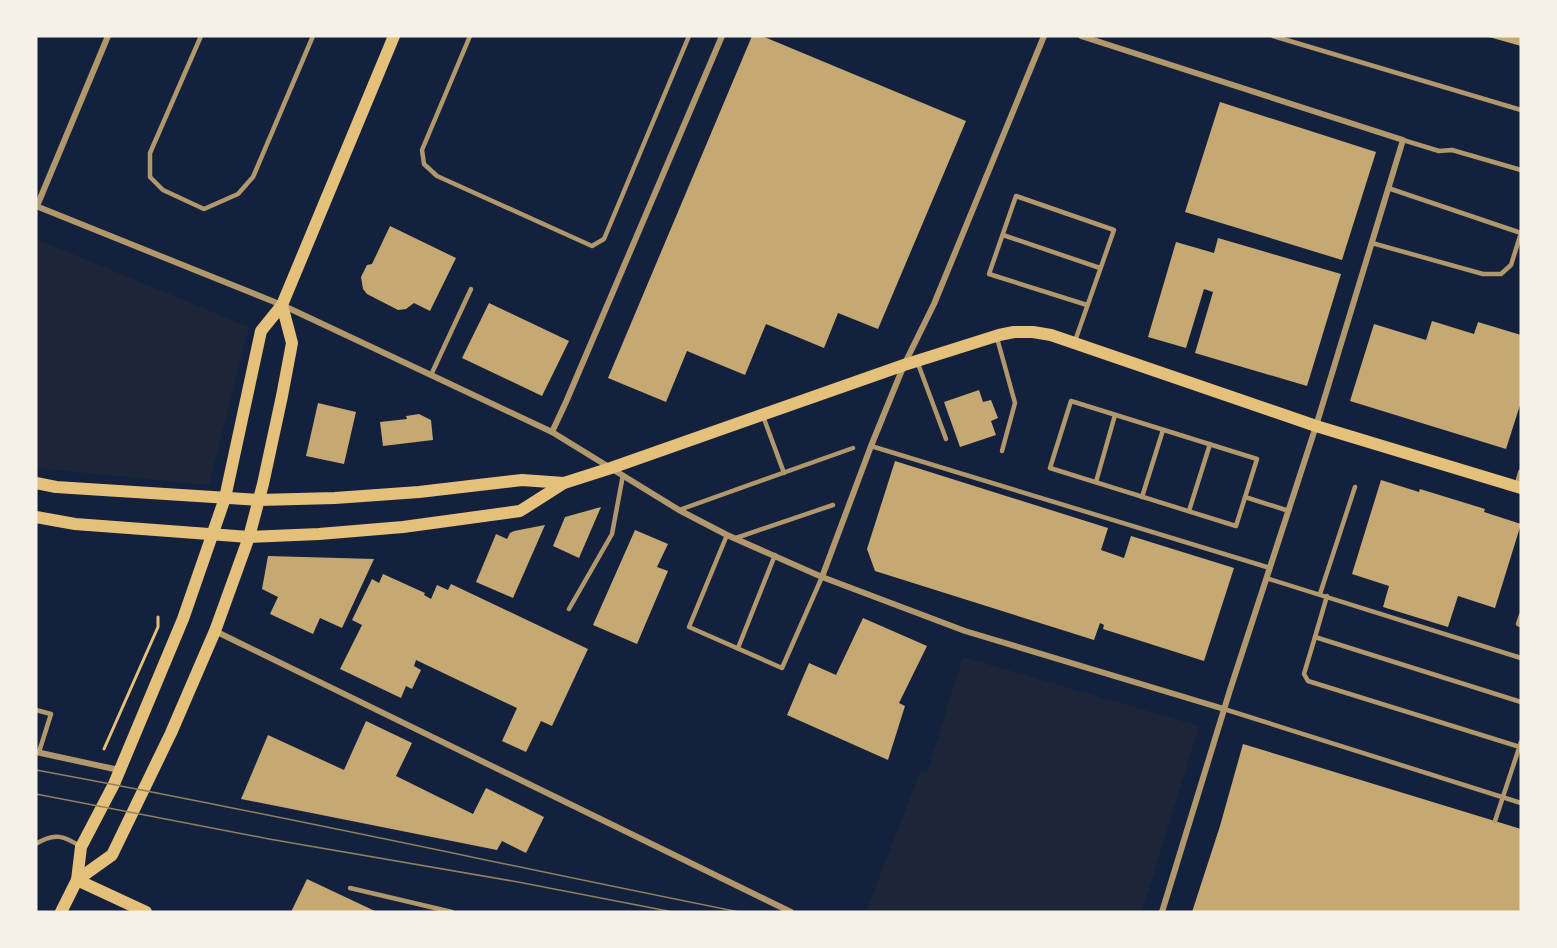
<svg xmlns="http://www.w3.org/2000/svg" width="1557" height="948" viewBox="0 0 1557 948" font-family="'Nunito Sans',sans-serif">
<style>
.green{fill:#1d2539}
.building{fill:#c6a872}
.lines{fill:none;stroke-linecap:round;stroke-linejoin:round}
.path{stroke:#e5c07b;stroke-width:3}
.service{stroke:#b1986c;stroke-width:4.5}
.minor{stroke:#b1986c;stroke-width:6}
.secondary{stroke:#e5c07b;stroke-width:12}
.tram{stroke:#918062;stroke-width:1.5}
</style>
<rect width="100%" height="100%" fill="#14213d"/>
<g class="green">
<path d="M36 239 249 327 209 485 36 468Z"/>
<path d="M963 657 1199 726 1142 912H866L920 772 927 773Z"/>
</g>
<g class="building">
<path d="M752 36H762L966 121 878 329 838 313 824 348 766 324 745 375 687 351 666 402 608 378Z"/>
<path d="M1489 36H1521V46L1489 37Z"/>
<path d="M1220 102 1376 152 1342 260 1185 212Z"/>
<path d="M390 226 456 258 430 311 414 303 406 309 398 310 367 294 363 289 361 277 367 265 372 264Z"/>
<path d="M1218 238 1341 274 1307 386 1195 353 1213 292 1204 289 1186 348 1148 337 1176 242 1214 253Z"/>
<path d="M489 303 569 341 542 396 462 358Z"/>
<path d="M1432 321 1474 334 1478 322 1521 335V402L1506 449 1350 401 1374 324 1426 340Z"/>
<path d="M979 390 983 402 991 400 998 418 991 421 996 435 960 447 944 402Z"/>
<path d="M318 403 356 412 344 464 306 456Z"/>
<path d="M419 414 431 420 433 440 383 446 380 422 407 419 406 416Z"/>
<path d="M895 461 1108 528 1101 550 1124 558 1131 536 1234 568 1204 661 1103 629 1104 625 1100 623 1094 640 875 571 867 549Z"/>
<path d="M1381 480 1419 492 1420 489 1485 509 1484 512 1521 524 1495 608 1458 596 1448 627 1383 607 1389 586 1352 574Z"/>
<path d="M601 507 579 558 553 546 565 517Z"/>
<path d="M545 525 513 598 476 582 496 534 507 539 510 533 514 531Z"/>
<path d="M635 530 668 544 657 567 668 571 637 644 593 625Z"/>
<path d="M268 556 374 559 342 628 320 618 313 634 270 614 278 597 262 589Z"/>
<path d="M383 574 425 593 424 595 431 599 437 585 448 590 451 584 588 649 552 726 541 721 526 752 502 741 517 708 416 660 414 666 421 670 412 689 406 686 401 698 340 669 362 625 352 620 372 579 379 583Z"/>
<path d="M863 618 927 646 899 703 905 706 888 760 787 715 809 663 836 675Z"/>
<path d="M366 721 412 743 396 776 473 814 486 788 544 817 526 853 502 841 497 850 241 799 268 735 344 770Z"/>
<path d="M1243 744 1521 829V912H1192L1220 826Z"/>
<path d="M307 879 377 912H291Z"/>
</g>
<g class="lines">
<path class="path" d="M104 749 158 627V617"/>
<g class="service">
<path d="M201 36 150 153V177L163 190 204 209 238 194 253 177 313 36"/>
<path d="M470 36 422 150 424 164 437 176 592 246 604 239 689 36"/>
<path d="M1273 36 1521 110"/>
<path d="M1403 140 1439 151 1452 150 1521 170"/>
<path d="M1003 235 1100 268"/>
<path d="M1372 243 1483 274H1501L1511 265 1521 233 1388 188"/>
<path d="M997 338 1015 403 1002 451"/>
<path d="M1075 341 1114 230 1016 196 989 274 1087 305"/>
<path d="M917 361 946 439"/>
<path d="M431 375 471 289"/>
<path d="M1071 401 1257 459 1236 526 1050 468Z"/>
<path d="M763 416 784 473"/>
<path d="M871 446 1270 568"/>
<path d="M1096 482 1115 415"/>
<path d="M1142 497 1163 430"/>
<path d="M1245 497 1289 511"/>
<path d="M679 510 853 448"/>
<path d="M1189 511 1210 444"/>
<path d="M727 535 689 627 782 668 822 577"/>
<path d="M736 538 833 505"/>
<path d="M1266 578 1521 658"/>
<path d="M1320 594 1355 487"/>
<path d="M1327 596 1315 637 1521 702"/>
<path d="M569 609 612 534 623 475"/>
<path d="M1521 615 1518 624 1521 625"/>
<path d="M1315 637 1304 674 1308 681 1520 747"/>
<path d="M738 648 775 555"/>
<path d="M1224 709 1521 803"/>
<path d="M36 710 51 714 39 752"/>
<path d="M1495 821 1521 742"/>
<path d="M36 844C54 832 65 836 81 847"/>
<path d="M350 888 452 912"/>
</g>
<g class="minor">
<path d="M1081 36 1403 140 1316 426 1230 690 1162 912"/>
<path d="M36 206 282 305 431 375 552 432 679 510 727 535 822 577 965 631 1224 709"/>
<path d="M37 206 108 36"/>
<path d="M552 432 566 402 722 36"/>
<path d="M1517 486 1521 472"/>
<path d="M822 577 871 446 904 365 934 304 1044 36"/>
<path d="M215 631 791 912"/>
<path d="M36 752 119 770"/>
</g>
<g class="secondary">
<path d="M36 483 56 487 259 500 335 498 419 492 522 480 564 483"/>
<path d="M36 517 75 524 249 537 319 534 403 527 520 511 564 483 611 468 904 365 999 335 1014 332H1033L1051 335 1316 426 1521 488"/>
<path d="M77 880 112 855 171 733 215 631 249 537 263 484 282 396 292 343 282 305"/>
<path d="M77 880 146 912"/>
<path d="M61 912 77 880 81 847 114 784 183 619 225 498 261 331 282 305 394 36"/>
</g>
<g class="tram">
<path d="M36 770C271 813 504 865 739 912"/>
<path d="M36 794 269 839 518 882 673 912"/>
</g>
</g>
<rect width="1557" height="948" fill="none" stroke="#f6f1e7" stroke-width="75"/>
</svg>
